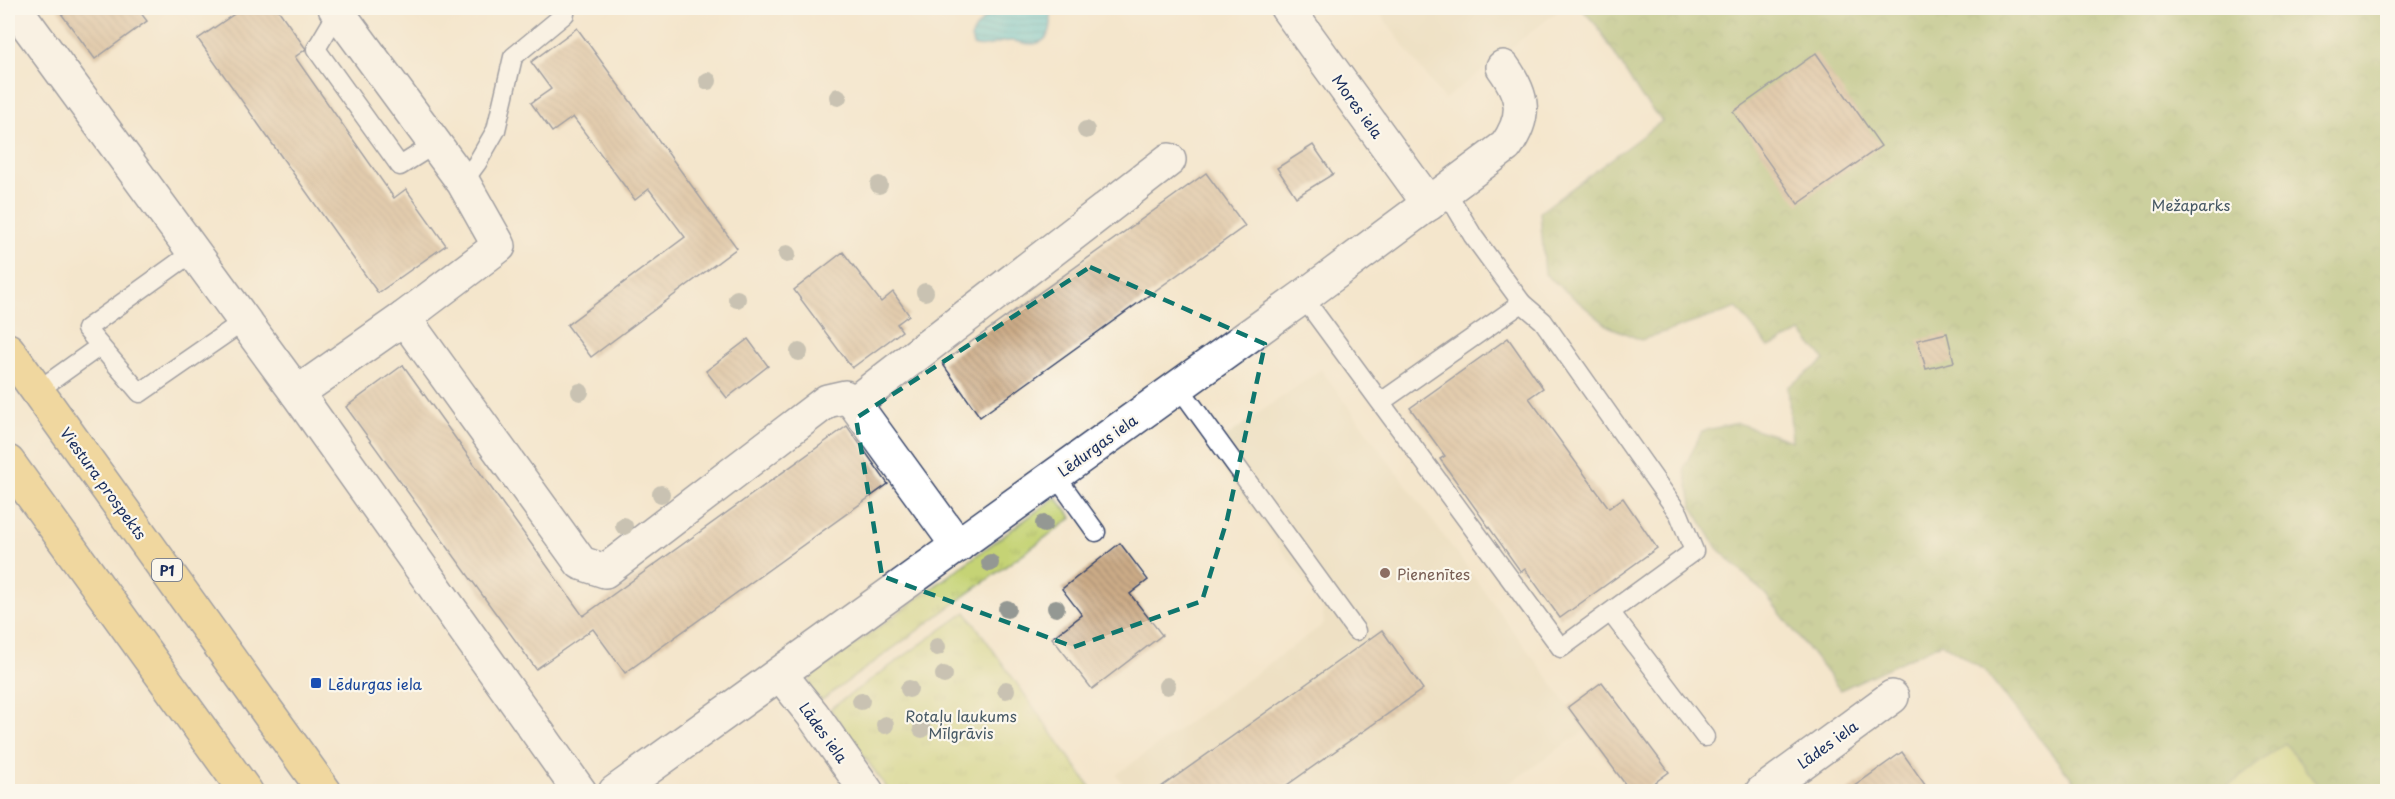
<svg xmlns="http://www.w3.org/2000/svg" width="2395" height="799" viewBox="0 0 2395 799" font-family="'Playpen Sans',sans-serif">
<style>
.built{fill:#e6daba}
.grass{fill:url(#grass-tufts);stroke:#70816a;stroke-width:1.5}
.forest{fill:url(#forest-crowns);stroke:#5c7262;stroke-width:1.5}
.pitch{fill:#c5d375;stroke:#70816a;stroke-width:1.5}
.water{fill:url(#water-rules);stroke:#3c7c9a;stroke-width:1.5}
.building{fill:url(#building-back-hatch)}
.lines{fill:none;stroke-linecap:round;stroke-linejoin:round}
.service-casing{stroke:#3c4a6e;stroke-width:21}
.minor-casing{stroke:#3c4a6e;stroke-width:36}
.primary-casing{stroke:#3c4a6e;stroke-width:36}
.service{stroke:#fff;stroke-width:18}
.minor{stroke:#fff;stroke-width:33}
.primary{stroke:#ebc669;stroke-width:33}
.tree{fill:#949893}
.marked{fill:none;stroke:#0f766e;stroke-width:4.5;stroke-dasharray:12 8;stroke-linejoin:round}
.education-dot{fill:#8d6e63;stroke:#fbf7ec;stroke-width:2}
.transit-dot{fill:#1a4fb4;stroke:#fbf7ec;stroke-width:2}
.labels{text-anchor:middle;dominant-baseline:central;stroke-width:4.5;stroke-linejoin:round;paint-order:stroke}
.shield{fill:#fbf7ec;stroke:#5e6b89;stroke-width:1.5}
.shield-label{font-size:14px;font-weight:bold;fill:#1b2f5e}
.street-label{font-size:15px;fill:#1b2f5e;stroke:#fbf7ec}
.park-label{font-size:15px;fill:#465864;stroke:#fbf7ec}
.education-label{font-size:15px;fill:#785e54;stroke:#fbf7ec;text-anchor:start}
.transit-label{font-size:15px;fill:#164399;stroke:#fbf7ec;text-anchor:start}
</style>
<defs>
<pattern id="grass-tufts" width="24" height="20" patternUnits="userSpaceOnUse" patternTransform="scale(1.5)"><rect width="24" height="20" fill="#c5d375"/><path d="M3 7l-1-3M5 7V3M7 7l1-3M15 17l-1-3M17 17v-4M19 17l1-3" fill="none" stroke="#a9b568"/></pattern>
<pattern id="forest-crowns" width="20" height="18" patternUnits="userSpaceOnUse" patternTransform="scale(1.5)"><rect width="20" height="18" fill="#9cb566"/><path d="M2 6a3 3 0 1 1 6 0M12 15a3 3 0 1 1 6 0" fill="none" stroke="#7e9457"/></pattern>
<pattern id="water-rules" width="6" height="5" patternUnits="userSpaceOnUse" patternTransform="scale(1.5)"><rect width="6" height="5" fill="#5dc9d6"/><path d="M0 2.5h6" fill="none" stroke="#4ca4b1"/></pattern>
<pattern id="building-back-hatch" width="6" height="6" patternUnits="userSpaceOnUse" patternTransform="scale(1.5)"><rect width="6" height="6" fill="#ccac87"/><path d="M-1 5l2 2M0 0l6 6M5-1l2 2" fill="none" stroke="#a58c72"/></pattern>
</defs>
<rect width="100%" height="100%" fill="#fbf7ec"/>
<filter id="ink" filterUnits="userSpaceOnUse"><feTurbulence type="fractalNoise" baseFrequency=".0167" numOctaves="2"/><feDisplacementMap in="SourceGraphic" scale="12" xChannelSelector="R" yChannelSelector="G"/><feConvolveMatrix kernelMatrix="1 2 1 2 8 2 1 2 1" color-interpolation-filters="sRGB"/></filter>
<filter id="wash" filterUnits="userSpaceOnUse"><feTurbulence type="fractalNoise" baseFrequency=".008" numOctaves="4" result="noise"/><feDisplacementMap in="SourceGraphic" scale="24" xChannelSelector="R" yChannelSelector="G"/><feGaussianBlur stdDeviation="1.35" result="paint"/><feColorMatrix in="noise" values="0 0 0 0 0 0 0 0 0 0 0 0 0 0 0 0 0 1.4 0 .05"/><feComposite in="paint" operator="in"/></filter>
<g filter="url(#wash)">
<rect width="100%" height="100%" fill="#f4e6cc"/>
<g class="built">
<path d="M1376 8H1562L1444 100Z"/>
<path d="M1321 369 1586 730 1498 791 1129 792 1116 775 1324 624 1322 605 1209 449Z"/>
</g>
<g class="grass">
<path d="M1056 497 1072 518 822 700 808 690 811 677Z"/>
<path d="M966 612 976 626 1093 791H889L830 709Z"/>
</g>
<path class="forest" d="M1581 8H2387V791H2082L1984 670 1942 643 1840 690 1766 595 1717 548 1693 508 1684 468 1702 431 1737 423 1792 441 1788 387 1825 360 1801 332 1769 347 1737 308 1641 340 1608 326 1545 274 1540 212 1662 121 1642 98 1597 26Z"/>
<path class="pitch" d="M2285 743 2322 791H2222Z"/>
<path class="water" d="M998 8H1048C1054 22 1052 42 1033 44 1025 44 1017 41 1010 41 997 41 986 50 973 45L971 38C976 25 986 16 998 8Z"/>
<g id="blocks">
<g class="building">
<path d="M57 8H137L147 21 95 59Z"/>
<path d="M243 8H277L306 49 295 57 394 198 406 189 446 245 378 293 198 39Z"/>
<path d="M577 28 737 248 591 357 567 325 685 237 649 189 635 200 573 117 552 132 531 103 551 89 531 62Z"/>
<path d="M1816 53 1881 146 1798 204 1733 112Z"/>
<path d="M1313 145 1333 174 1296 197 1277 168Z"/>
<path d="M1206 173 1245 226 980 417 942 363Z"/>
<path d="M843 252 881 302 893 292 909 315 897 324 902 331 852 368 794 290Z"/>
<path d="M1947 333 1954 362 1926 369 1918 340Z"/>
<path d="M1508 338 1543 388 1529 398 1609 508 1623 498 1657 548 1560 618 1525 569 1521 572 1440 459 1445 456 1410 408Z"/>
<path d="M748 339 768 366 727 398 706 371Z"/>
<path d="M403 365 583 616 847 426 888 484 625 673 593 629 536 669 346 407Z"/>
<path d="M1120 543 1148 580 1130 594 1162 635 1092 689 1052 638 1082 615 1062 589Z"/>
<path d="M1382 630 1423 689 1277 792H1154Z"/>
<path d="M1602 682 1669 772 1642 792H1631L1568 707Z"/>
<path d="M1902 752 1930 792H1846Z"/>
</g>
</g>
</g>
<g filter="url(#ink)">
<use href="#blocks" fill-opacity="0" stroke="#3c4a6e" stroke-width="1.5"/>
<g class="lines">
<defs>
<g id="service">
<path d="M338 12 316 49 400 166 435 144"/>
<path d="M463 182 477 163 496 130 513 57 565 14"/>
<path d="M1446 191 1473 236 1522 303"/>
<path d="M193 252 86 329 140 393 244 321"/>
<path d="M1303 297 1561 648 1694 551 1679 514 1543 321 1522 303 1381 402"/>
<path d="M1179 387 1356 631"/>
<path d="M37 391 100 346"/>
<path d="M1055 475 1096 532"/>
<path d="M1611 613 1705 737"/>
</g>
<g id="minor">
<path d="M15 8 297 393 580 792"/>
<path d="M335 8 463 182 499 246 404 318 581 563 605 571 827 401 845 397 854 403 958 546"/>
<path d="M1287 8 1429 204"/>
<path d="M297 393 404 318"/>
<path d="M854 403 1169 160"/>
<path d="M780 674 813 715 867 792"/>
<path d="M615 792 1303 297 1506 146C1527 116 1524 96 1503 67"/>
<path d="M1762 792 1892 697"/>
</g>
<g id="primary">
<path d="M8 350 325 792"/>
<path d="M8 462 246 792"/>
</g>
</defs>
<use href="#service" class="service-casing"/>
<use href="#minor" class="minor-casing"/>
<use href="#primary" class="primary-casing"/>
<use href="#service" class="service"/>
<use href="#minor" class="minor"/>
<use href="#primary" class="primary"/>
</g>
<g class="tree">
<circle cx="708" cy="81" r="9"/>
<circle cx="838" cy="97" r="9"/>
<circle cx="1086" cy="130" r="9"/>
<circle cx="879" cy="185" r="9"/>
<circle cx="787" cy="254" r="9"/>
<circle cx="925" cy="292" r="9"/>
<circle cx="737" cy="299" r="9"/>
<circle cx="799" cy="352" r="9"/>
<circle cx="580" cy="392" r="9"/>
<circle cx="661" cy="494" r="9"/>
<circle cx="1044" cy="524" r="9"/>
<circle cx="624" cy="526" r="9"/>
<circle cx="990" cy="563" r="9"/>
<circle cx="1056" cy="608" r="9"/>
<circle cx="1007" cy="609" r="9"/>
<circle cx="937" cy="647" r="9"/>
<circle cx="944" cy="675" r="9"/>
<circle cx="1167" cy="686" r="9"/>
<circle cx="909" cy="689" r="9"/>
<circle cx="1006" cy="690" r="9"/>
<circle cx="861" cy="701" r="9"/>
<circle cx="885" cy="725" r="9"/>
<circle cx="922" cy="729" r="9"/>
</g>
</g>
<path d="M0 0H2395V799H0ZM1090 267 1265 344 1227 520 1202 601 1074 647 882 576 856 418Z" fill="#f4e6cc" fill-opacity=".55" fill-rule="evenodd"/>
<path class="marked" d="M1090 267 1265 344 1227 520 1202 601 1074 647 882 576 856 418Z"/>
<circle class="education-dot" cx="1385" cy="573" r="6"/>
<rect class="transit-dot" x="310" y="677" width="12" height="12" rx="3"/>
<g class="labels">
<rect class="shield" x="152" y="559" width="30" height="22" rx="4.5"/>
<g class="shield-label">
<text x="167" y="570">P1</text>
</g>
<g class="street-label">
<text transform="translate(1358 106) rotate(54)">Mores iela</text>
<text transform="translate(1097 445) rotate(-36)">Lēdurgas iela</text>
<text transform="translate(104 483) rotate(54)">Viestura prospekts</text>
<text transform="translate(824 732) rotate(54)">Lādes iela</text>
<text transform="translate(1827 744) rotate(-36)">Lādes iela</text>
</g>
<g class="park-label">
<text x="2191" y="204">Mežaparks</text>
<text x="961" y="715">Rotaļu laukums<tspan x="961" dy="17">Mīlgrāvis</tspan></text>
</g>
<g class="education-label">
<text x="1397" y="573">Pienenītes</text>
</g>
<g class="transit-label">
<text x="328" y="683">Lēdurgas iela</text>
</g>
</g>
<rect width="2395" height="799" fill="none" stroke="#fbf7ec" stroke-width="30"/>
</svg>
